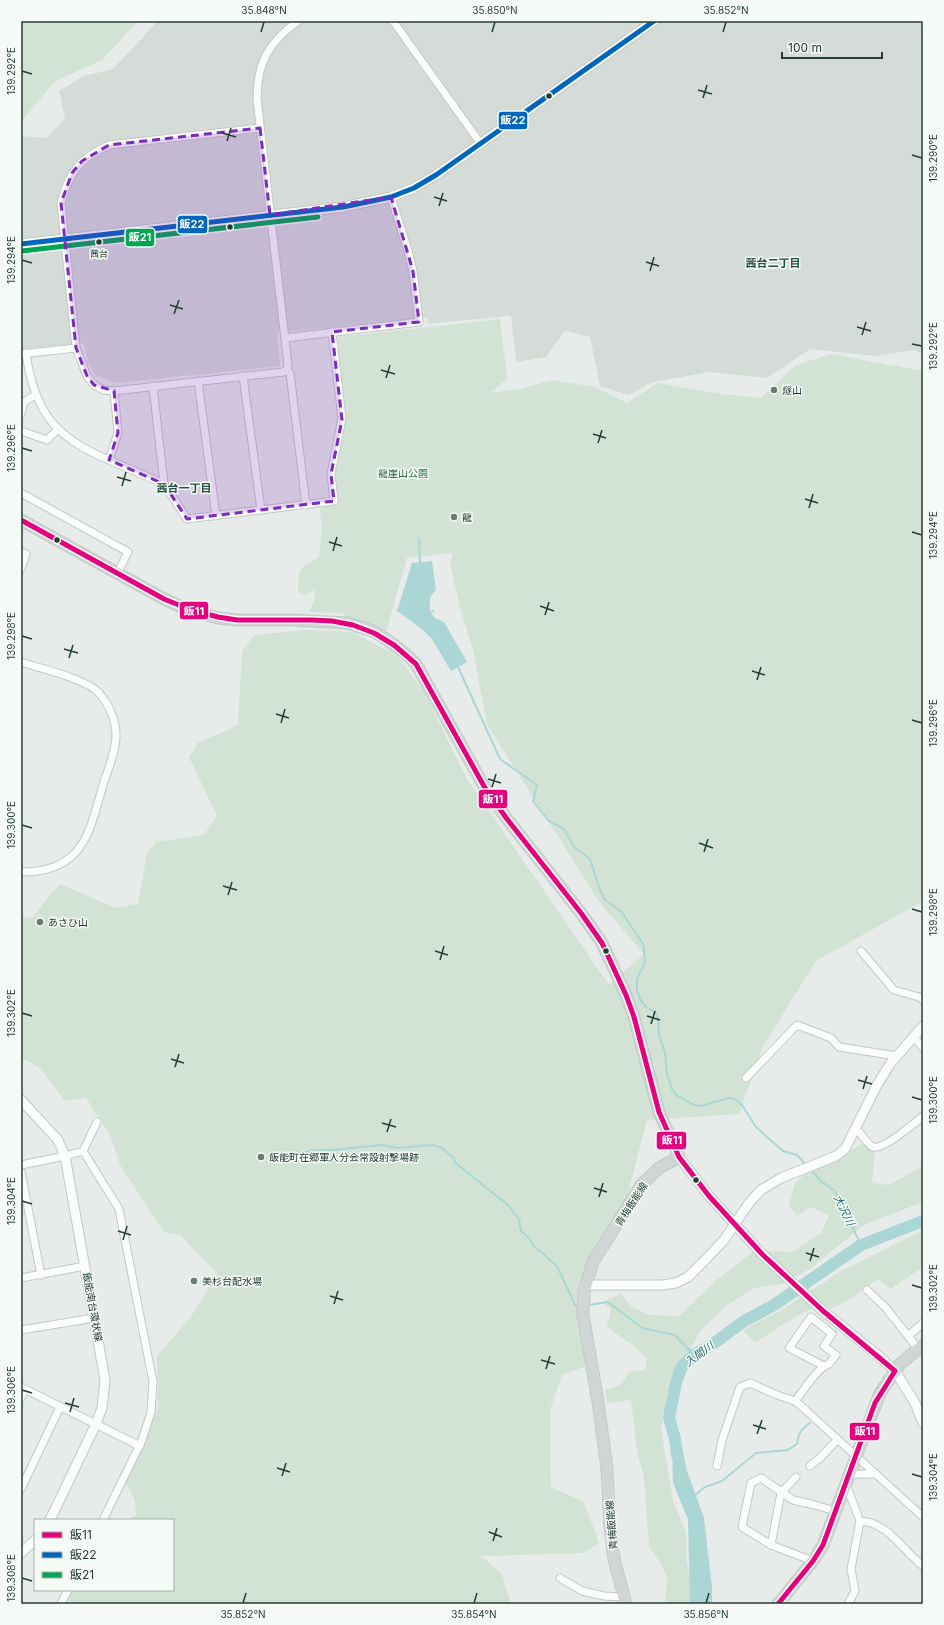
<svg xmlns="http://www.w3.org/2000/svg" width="944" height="1625" viewBox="0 0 944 1625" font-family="Inter,'Noto Sans JP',sans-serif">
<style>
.built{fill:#d5dcd8}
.green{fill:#d2e3d5}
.water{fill:#abd6d6}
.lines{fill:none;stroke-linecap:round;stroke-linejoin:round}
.stream{stroke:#abd6d6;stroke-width:2}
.river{stroke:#abd6d6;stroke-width:12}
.minor-casing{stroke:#c4c8c6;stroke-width:9}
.tertiary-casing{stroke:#c4c8c6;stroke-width:11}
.primary-casing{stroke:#c2cac7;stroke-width:13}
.minor{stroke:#fbfcfc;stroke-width:7}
.tertiary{stroke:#fbfcfc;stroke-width:9}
.primary{stroke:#d0d6d4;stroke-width:11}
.bus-1-casing{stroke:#f6faf7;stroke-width:8}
.bus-2-casing{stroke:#f6faf7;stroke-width:8}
.bus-3-casing{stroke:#f6faf7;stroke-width:8}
.bus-1{stroke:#e5007d;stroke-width:5}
.bus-2{stroke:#0065bd;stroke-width:5}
.bus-3{stroke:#00a651;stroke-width:5}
.marked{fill:#7b2cbf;fill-opacity:0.2;stroke:#7b2cbf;stroke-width:3;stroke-dasharray:8 5;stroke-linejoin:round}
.ticks{fill:none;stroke:#253e34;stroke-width:1.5}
.bus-dot{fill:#253e34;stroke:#f6faf7;stroke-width:1.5}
.poi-dot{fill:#697b73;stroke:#f6faf7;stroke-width:1.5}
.labels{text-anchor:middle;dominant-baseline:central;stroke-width:3;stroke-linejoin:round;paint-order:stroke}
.bus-label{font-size:9px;fill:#253e34;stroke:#f6faf7}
.poi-label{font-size:10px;fill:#253e34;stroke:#f6faf7;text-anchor:start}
.park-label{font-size:10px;fill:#327242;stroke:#f6faf7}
.street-label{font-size:10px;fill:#253e34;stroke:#f6faf7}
.neighbourhood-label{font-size:11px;font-weight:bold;fill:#224f3e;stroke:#f6faf7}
.water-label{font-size:11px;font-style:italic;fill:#237476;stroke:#f6faf7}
.line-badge{stroke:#f6faf7;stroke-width:1.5}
.badge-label{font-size:11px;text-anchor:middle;font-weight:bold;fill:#fff}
.neatline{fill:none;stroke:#253e34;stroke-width:1.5}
.ticks-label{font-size:10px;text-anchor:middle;fill:#253e34}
</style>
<rect width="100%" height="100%" fill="#e7ebe9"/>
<path class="built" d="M158 21H923V355L915 350 874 356 810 349 767 378 709 372 653 382 629 395 600 386 590 337 565 331 546 357 516 362 511 316 428 324 427 317 277 333 280 366 116 383 97 376 88 363 84 343 21 349V136L47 138 65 118 59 91 84 76 113 69Z"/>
<g class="green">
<path d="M21 21H138L102 60 55 81 21 122Z"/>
<path d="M500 319 507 379 490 393 524 388 552 380 595 387 627 403 658 383 721 394 761 398 796 365 831 354 923 371V898L918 904 816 961 762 1048 739 1114 647 1120 623 1212 588 1263 577 1299 586 1366 562 1375 550 1410 551 1487 584 1502 599 1543 584 1553 481 1556 502 1574 511 1604H77L68 1600 73 1590H173V1520H128L136 1515 135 1500 125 1482 158 1409 157 1356 190 1318 218 1274 180 1235 164 1232 120 1165 111 1137 86 1098 65 1101 41 1069 21 1057V918L33 917 48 897 60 884 116 908 138 904 147 853 157 842 204 835 217 816 189 757 198 743 238 725 242 651 255 635 304 630 352 632 398 656 424 692 467 779 609 985 644 954 600 903 487 724 473 650 460 608 450 564 452 553 407 558 386 632 372 624 344 615 342 613 309 612 314 600 315 588 304 596 298 591C299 568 298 568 319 557L322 531 320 510 326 505 337 503 334 472 339 447 338 360 336 340 338 337Z"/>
<path d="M863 1143 875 1152 872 1183 889 1185 916 1170 923 1164V1202L864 1225 810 1269 782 1284 754 1288 726 1306 700 1331 672 1382 661 1429 673 1501 686 1533V1560L690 1579V1604H665L667 1578 663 1567 649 1546 644 1477 637 1452 631 1400 607 1403 605 1390 621 1385 630 1372 645 1370 647 1358 634 1346 607 1327 611 1309 602 1302 621 1294 632 1307 649 1315 679 1316 718 1279 755 1250 792 1252 821 1233 829 1215 810 1207 797 1216 789 1206 795 1183 806 1173 841 1156Z"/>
<path d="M923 1230V1267L891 1289 878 1279C860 1291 836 1315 812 1308L783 1324 755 1343 743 1330 780 1311 841 1271Z"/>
</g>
<g class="water">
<path d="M432 561 436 590 430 597V612L435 618 444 622 467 662 451 671 432 639 422 629 397 611 412 563Z"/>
<path d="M680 1438 687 1471 704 1518 712 1587V1604H690L688 1519 673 1483 672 1440Z"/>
</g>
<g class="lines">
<g class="stream">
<path d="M419 539 420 562"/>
<path d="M430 612 434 611"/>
<path d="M458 667 500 759 537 785 533 801 549 821 564 829 574 847 590 859 600 890 605 900 621 911 643 944 645 962 637 979V991L641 1001 646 1007 655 1012 658 1018 659 1036 665 1052 667 1074 672 1089 676 1095 694 1105 700 1106 729 1098 735 1099 742 1105 756 1127 783 1151 797 1155 806 1165"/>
<path d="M283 1156 316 1150H331L383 1145 397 1148 432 1145 442 1148 454 1158 455 1162 464 1170 508 1205 519 1219 521 1231 530 1239 534 1246 557 1266 575 1305H579"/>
<path d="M811 1170 821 1181 835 1191 861 1245"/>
<path d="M588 1305 608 1302 642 1328 675 1335 694 1355"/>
<path d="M694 1496 705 1487 722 1481 756 1453 788 1450 797 1444C798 1434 801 1429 810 1423"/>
</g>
<path class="river" d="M677 1455 675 1439 669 1418 676 1383 682 1366 694 1355 713 1344 744 1321 774 1305 861 1245 923 1221"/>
<defs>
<g id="minor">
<path d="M298 21C269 42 257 62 257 99L288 365 287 370 290 373 306 505"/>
<path d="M393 21 481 144"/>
<path d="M260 128 109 145C80 158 69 172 61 203L76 348 87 376 94 385 103 390 114 391 283 372 287 370"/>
<path d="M285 338 419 322 413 271 408 251 391 197"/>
<path d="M26 353C34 411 55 438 109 460L118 433 114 391"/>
<path d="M21 354 76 348"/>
<path d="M243 376 261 510"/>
<path d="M198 381 216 516"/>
<path d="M21 414 24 402 35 395"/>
<path d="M21 431 47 440 58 429"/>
<path d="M109 460 164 484 153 386"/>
<path d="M164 484 187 519 334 501 331 474 342 418 332 332"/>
<path d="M21 493 128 552 117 574"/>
<path d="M21 552 26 554 21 569"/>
<path d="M21 662C41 669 85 678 99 693 109 704 116 721 116 735 116 752 108 769 103 785 99 799 95 814 90 828 86 838 80 849 72 856 57 869 40 872 21 872"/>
<path d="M861 951 894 990 919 997 923 1000"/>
<path d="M914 1037 923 1048"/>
<path d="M746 1078 797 1025 831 1038 839 1047 897 1056"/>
<path d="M856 1129C862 1134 868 1145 873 1147 883 1150 915 1123 923 1116"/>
<path d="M83 1151 119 1209 153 1382 151 1412 142 1440 103 1520"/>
<path d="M21 1165 65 1156 83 1151 97 1122"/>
<path d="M21 1172 41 1275"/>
<path d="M21 1278 85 1266"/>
<path d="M867 1290 886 1308 908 1336"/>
<path d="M21 1330 94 1318"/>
<path d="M918 1349 908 1336 923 1323"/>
<path d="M21 1387 140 1446"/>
<path d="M21 1398 25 1389"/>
<path d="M795 1401C804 1390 817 1368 829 1364L836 1355 824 1346 832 1334 811 1317 789 1348 824 1366"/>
<path d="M717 1466 722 1440 740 1387 750 1383 777 1395 795 1401 800 1405 923 1517"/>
<path d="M810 1466 820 1458 837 1440"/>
<path d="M848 1474H876"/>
<path d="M845 1482 860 1521C888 1522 903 1551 923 1566"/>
<path d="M21 1489 60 1407"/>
<path d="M771 1545 781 1493 796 1477"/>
<path d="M813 1561 771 1545 742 1527 751 1483 761 1478 793 1500 815 1505 835 1511"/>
<path d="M560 1578 582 1591 604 1596 624 1597"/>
<path d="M61 1604 68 1590"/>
<path d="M848 1604 855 1591 851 1569 860 1521"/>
</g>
<g id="tertiary">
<path d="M21 244 343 207 391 197 414 188 436 175 654 21"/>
<path d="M21 1100 58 1140 65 1156 105 1380 102 1408 96 1424 50 1520"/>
<path d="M679 1157 709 1196 762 1254 822 1310 880 1357 895 1371 915 1403 923 1423"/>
<path d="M585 1285H662L676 1283 688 1277 707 1258 724 1240 749 1203 761 1190 781 1178 836 1156 845 1149 877 1085 890 1064 923 1026"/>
<path d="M21 1553 35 1540"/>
</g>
<g id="primary">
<path d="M21 520 164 599 186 609 218 618 238 620H292L347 623 373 631 383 637 405 653 416 664 485 788 507 819 581 913 602 943 626 995 634 1017 659 1112 679 1157 659 1168 641 1185 593 1262 584 1292 583 1314 598 1402 607 1469 610 1526 614 1559 626 1604"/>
<path d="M778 1604 813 1561 823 1545 880 1393 900 1364 923 1345"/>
</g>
</defs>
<use href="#minor" class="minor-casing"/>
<use href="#tertiary" class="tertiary-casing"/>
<use href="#primary" class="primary-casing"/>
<use href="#minor" class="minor"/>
<use href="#tertiary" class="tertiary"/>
<use href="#primary" class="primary"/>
<defs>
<path id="bus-1" d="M21 520 164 599 191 610 218 617 237 620H311L332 621 353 625 374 633 394 645 416 664 485 788 507 819 581 913 602 943 626 995 634 1017 659 1112 679 1157 709 1196 762 1254 822 1310 895 1371 875 1403 823 1545 813 1561 778 1604"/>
<path id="bus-2" d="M21 244 343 207 391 197 414 188 436 175 654 21"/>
<path id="bus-3" d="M22 251 318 217"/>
</defs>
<use href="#bus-1" class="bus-1-casing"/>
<use href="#bus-2" class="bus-2-casing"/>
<use href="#bus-3" class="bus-3-casing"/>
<use href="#bus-1" class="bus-1"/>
<use href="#bus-2" class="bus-2"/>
<use href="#bus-3" class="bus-3"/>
</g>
<path class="marked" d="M260 128 270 215 391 197 413 271 419 322 332 332 342 420 331 474 334 501 187 519 164 484 109 460 118 433 114 391 94 385 87 376 76 348 61 203 72 173 82 161 109 145Z"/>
<path class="ticks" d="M261 32 264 22M492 32 495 22M723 32 726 22M22 71 32 74M698 90 712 94M703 98 707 85M222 133 236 137M227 141 231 128M912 155 922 158M434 197 447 201M439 206 443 193M22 260 32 263M646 262 659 266M650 271 654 257M170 305 183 309M174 314 179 300M857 327 871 331M862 335 866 322M912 344 922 346M381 370 395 374M386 378 390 365M593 434 606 438M598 443 602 430M22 448 32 451M117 477 131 481M122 486 126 472M805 499 818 503M809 508 813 494M912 532 922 535M329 542 342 546M333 551 337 537M540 606 554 611M545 615 549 602M22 636 32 639M64 649 78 653M69 658 73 645M752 671 765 675M757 680 761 667M276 714 289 718M912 720 922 723M281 723 285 709M488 779 501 783M492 787 496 774M22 825 32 828M699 843 713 848M704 852 708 839M223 886 237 890M228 895 232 882M912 909 922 912M435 951 448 955M440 960 444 946M22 1013 32 1016M647 1016 660 1020M651 1024 655 1011M171 1059 184 1063M175 1067 179 1054M858 1080 872 1084M863 1089 867 1076M912 1097 922 1100M382 1123 396 1127M387 1132 391 1119M594 1188 607 1192M599 1197 603 1183M22 1201 32 1204M118 1231 131 1235M123 1240 127 1226M806 1253 819 1257M810 1261 814 1248M912 1285 922 1288M330 1296 343 1300M334 1304 338 1291M541 1360 555 1364M546 1369 550 1356M22 1390 32 1393M65 1403 79 1407M70 1412 74 1398M753 1425 766 1429M757 1434 762 1420M277 1468 290 1472M912 1474 922 1477M282 1476 286 1463M489 1532 502 1537M493 1541 497 1528M22 1578 32 1581M243 1603 246 1593M474 1603 477 1593M706 1603 709 1593"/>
<g class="bus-dot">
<circle cx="549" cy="96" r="3.5"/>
<circle cx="230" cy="227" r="3.5"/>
<circle cx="99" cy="242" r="3.5"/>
<circle cx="57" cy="540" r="3.5"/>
<circle cx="606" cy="951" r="3.5"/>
<circle cx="696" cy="1180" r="3.5"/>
</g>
<g class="poi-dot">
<circle cx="774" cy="390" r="4"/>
<circle cx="454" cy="517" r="4"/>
<circle cx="40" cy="922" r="4"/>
<circle cx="261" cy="1157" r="4"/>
<circle cx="194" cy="1281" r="4"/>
</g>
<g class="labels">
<g class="bus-label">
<text x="99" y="253">茜台</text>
</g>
<g class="poi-label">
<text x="782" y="390">燧山</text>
<text x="462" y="517">龍</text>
<text x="48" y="922">あさひ山</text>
<text x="269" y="1157">飯能町在郷軍人分会常設射撃場跡</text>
<text x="202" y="1281">美杉台配水場</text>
</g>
<g class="park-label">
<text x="403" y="473">龍崖山公園</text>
</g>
<g class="street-label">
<text transform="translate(631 1204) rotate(-57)">青梅飯能線</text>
<text transform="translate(93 1307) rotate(80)">飯能南台環状線</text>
<text transform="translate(611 1525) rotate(-95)">青梅飯能線</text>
</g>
<g class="neighbourhood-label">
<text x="773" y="263">茜台二丁目</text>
<text x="184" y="488">茜台一丁目</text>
</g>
<g class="water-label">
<text transform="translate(844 1210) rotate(64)">大沢川</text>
<text transform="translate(699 1354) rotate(-37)">入間川</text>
</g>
</g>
<g class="line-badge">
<rect x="498" y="111" width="30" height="19" rx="4" fill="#0065bd"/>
<rect x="177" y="215" width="31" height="19" rx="4" fill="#0065bd"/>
<rect x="125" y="228" width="30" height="19" rx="4" fill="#00a651"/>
<rect x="179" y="601" width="30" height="19" rx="4" fill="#e5007d"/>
<rect x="478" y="789" width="30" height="20" rx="4" fill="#e5007d"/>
<rect x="656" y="1131" width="31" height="19" rx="4" fill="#e5007d"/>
<rect x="849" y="1422" width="31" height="19" rx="4" fill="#e5007d"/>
</g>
<g class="badge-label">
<text x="513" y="124">飯22</text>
<text x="192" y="228">飯22</text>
<text x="140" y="241">飯21</text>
<text x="194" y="615">飯11</text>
<text x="493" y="803">飯11</text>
<text x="672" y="1144">飯11</text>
<text x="865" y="1435">飯11</text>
</g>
<rect width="944" height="1625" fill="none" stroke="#f6faf7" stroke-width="44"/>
<rect x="34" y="1519" width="140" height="72" fill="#f6faf7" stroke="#a2afa9"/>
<rect x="42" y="1532" width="20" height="6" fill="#e5007d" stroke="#a2afa9"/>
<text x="70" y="1539" font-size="12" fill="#253e34">飯11</text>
<rect x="42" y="1552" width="20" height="6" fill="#0065bd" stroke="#a2afa9"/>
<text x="70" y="1559" font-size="12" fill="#253e34">飯22</text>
<rect x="42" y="1572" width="20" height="6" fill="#00a651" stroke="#a2afa9"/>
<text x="70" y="1579" font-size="12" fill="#253e34">飯21</text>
<path d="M782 52v6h100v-6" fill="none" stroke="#253e34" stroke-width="2"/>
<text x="788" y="52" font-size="12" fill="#253e34" stroke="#f6faf7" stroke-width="3" paint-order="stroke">100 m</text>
<rect x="22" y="22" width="900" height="1581" class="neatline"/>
<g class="ticks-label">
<text x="264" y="14">35.848°N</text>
<text x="495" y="14">35.850°N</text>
<text x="726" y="14">35.852°N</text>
<text transform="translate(11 71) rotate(-90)" y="4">139.292°E</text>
<text transform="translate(933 158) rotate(-90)" y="4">139.290°E</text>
<text transform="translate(11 260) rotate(-90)" y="4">139.294°E</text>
<text transform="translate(933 346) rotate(-90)" y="4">139.292°E</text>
<text transform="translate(11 448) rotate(-90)" y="4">139.296°E</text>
<text transform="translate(933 535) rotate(-90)" y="4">139.294°E</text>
<text transform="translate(11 636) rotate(-90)" y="4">139.298°E</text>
<text transform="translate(933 723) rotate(-90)" y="4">139.296°E</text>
<text transform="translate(11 825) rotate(-90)" y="4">139.300°E</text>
<text transform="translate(933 912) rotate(-90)" y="4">139.298°E</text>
<text transform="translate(11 1013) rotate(-90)" y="4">139.302°E</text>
<text transform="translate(933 1100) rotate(-90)" y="4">139.300°E</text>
<text transform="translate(11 1201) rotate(-90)" y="4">139.304°E</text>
<text transform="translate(933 1288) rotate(-90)" y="4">139.302°E</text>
<text transform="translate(11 1390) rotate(-90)" y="4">139.306°E</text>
<text transform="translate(933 1477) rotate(-90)" y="4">139.304°E</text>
<text transform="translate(11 1578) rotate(-90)" y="4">139.308°E</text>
<text x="243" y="1618">35.852°N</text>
<text x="474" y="1618">35.854°N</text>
<text x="706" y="1618">35.856°N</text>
</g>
</svg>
